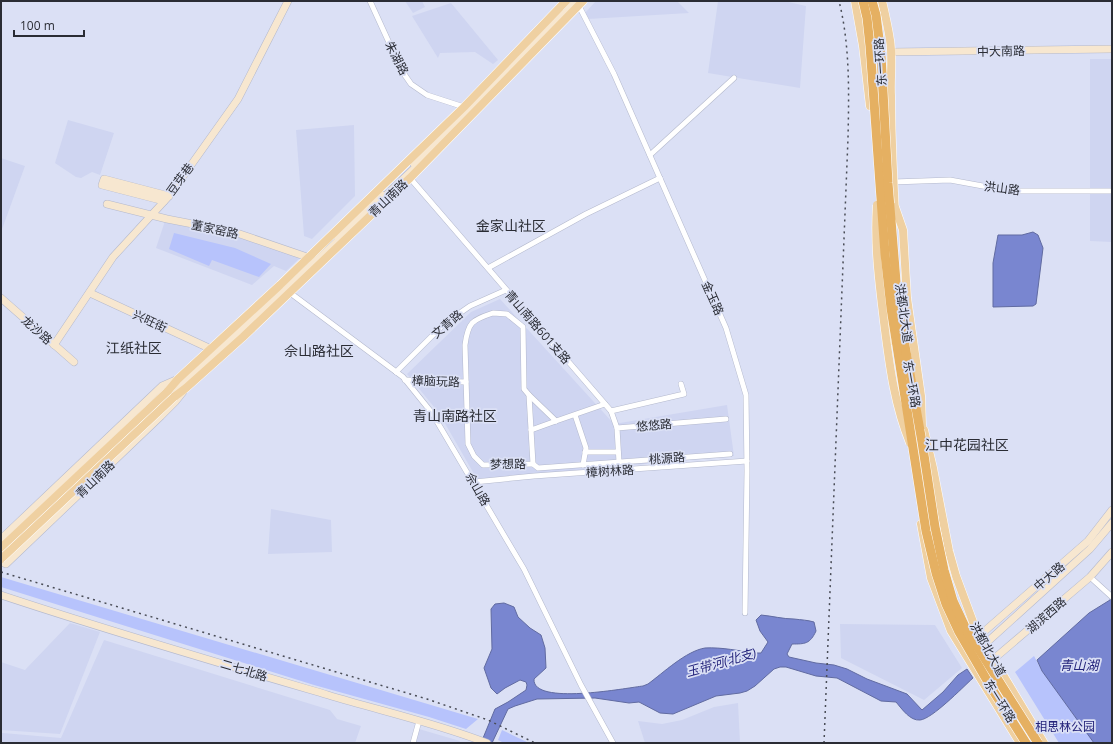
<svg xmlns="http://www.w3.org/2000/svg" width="1113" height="744" viewBox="0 0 1113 744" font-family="'Open Sans','Noto Sans SC',sans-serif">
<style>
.built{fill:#cfd5f1}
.green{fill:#b7c3fc}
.water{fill:#7986d0;stroke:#616ba1}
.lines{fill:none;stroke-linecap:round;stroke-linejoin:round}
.street-casing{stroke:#b4b9cd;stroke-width:6}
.secondary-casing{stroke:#b4b9cd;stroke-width:8}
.primary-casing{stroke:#fff;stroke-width:9}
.street{stroke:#fff;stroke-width:5}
.secondary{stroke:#f7e7d0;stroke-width:7}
.primary{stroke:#efd0a1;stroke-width:8}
.rail{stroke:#494c56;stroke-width:1.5;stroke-dasharray:2 4;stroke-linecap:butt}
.primary-bridge-casing{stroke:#fff;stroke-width:9;stroke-linecap:butt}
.highway-bridge-casing{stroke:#fff;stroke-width:10;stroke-linecap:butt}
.primary-bridge{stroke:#efd0a1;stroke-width:8}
.highway-bridge{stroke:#e5b062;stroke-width:9}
.labels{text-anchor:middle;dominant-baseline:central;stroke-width:3.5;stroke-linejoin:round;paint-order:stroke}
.street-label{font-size:12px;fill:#2a2c34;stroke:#dbe0f5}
.park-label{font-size:12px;fill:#232279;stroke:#dbe0f5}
.water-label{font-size:13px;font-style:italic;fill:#25257c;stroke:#dbe0f5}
.quarter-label{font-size:14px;fill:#2a2c34;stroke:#dbe0f5}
</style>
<rect width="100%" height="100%" fill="#dbe0f5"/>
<g class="built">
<path d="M405 1H422L425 7 413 13Z"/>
<path d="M596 1H677L689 13 588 19 585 13Z"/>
<path d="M718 1H784L806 6 800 88 708 73Z"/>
<path d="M451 3 498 60 493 64 475 52 440 53 438 58 412 16Z"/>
<path d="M1090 59H1112V242L1090 241Z"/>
<path d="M68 120 114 133 100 175 92 172 81 178 76 177 55 163Z"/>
<path d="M354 125 355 196 312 239 304 236 296 130Z"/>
<path d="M1 158 25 166 1 232Z"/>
<path d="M165 221 233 234 301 257 286 271 274 266 252 285 156 248Z"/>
<path d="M500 299 614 424 727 405 734 456 477 479 439 413 407 374 471 312Z"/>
<path d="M271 509 331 520 332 552 268 554Z"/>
<path d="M70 623 100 632 60 734 1 730V662L25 670Z"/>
<path d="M840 624 935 625 962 668 924 700 841 658Z"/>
<path d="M104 640 330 710 337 719 361 726 355 743H1V733H3L61 738Z"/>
<path d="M738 703 740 743H645L638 721 662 724 682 720 714 707Z"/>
<path d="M419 729 460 741 459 743H415Z"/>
</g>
<g class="green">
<path d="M174 233 235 248 271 264 259 277 212 260 209 266 169 249Z"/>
<path d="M1 577 478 719 466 729 429 717 314 685 1 587Z"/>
<path d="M1034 656 1042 671 1094 743H1059L1015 672Z"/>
<path d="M502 730 529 743H504L498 740Z"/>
</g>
<g class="water">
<path d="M1033 232 1038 235 1043 248 1036 304 1033 306 993 307V263L998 235H1022Z"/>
<path d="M1112 596V743H1094L1042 671 1037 660 1089 613 1110 600Z"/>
<path d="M504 603 514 607 518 617 530 628 541 635 545 648 546 668 534 679C532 706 626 688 643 686L648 684C663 673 686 651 705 648 722 647 739 651 755 653H761L768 642 760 631 756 620 761 615C772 616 783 619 794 619 802 620 807 620 814 622L816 631C810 644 805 644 792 644L787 654 789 657 816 663 834 665 847 669 867 679 907 694 922 710 943 692 958 675 967 669 973 678C962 688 932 719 920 720 910 721 902 709 896 702L881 701 837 678 816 676 786 667H780L774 669 755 686 747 691 740 693 716 696 673 714 660 713 639 702 629 703 595 698 537 699 515 706 508 709 492 743H481L495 709 508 702 526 690 527 685 526 682 520 680 505 688 497 694 491 688 484 668 492 649 491 609 495 604Z"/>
</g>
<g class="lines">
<defs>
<g id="street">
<path d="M370 1 402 71 411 84 427 95 464 107"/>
<path d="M579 6 614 74 726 328 746 395 747 471 745 613"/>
<path d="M650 155 734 78"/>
<path d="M410 178 611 411 684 394 681 384"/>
<path d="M893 182 950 180 1010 191H1112"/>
<path d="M488 268 586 214 660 178"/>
<path d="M289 292 403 377 432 413 508 542 524 569 581 685 613 743"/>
<path d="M493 313 507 314 523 327 524 389 529 395 533 464 483 465 474 456 468 444 465 345C468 322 472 320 493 313Z"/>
<path d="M396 372 444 324 470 306 506 290"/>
<path d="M405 380 466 382"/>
<path d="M529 395 556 421"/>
<path d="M611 411 617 428"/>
<path d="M575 415 586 448 583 465"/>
<path d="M531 430 556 421 605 404"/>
<path d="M585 452H618"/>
<path d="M619 462 617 428 726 419"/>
<path d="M533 464 538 468 730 454"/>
<path d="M474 482 534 476 747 461"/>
<path d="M1090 577 1112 597"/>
<path d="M413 743 419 721"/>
</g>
<g id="secondary">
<path d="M561 18 576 1"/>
<path d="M891 52 1112 49"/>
<path d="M414 164 518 61 562 13"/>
<path d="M381 200 420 163"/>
<path d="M164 201 102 185 104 179 169 196"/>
<path d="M107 204 167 219 234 232 313 259"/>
<path d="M338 238 382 195"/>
<path d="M90 293 211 349"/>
<path d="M1 298 74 362"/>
<path d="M54 345 113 257 169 196 238 99 288 1"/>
<path d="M175 395 182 385 343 236"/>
<path d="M1 539 162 386 178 379"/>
<path d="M1 562 6 564 161 416 175 402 183 392"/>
<path d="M1 595C109 631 219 663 328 695 381 711 436 723 487 743"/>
<path d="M979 636 1088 541 1112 510"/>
<path d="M984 645 1090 549 1112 523"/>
<path d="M989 663 1090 577 1112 552"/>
</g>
<g id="primary">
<path d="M855 1 863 46 870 106"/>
<path d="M882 1C885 14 888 27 890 40 893 59 890 77 891 96 891 135 893 174 895 213"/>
<path d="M885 307 892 341"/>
<path d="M174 397 186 388 243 337 410 178 583 1"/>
<path d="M924 430 933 468 949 551 956 576 976 630 1044 743"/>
<path d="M921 524 931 578 951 631 1020 743"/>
<path d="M1 548 168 391 178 379 280 285 464 107 566 1"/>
</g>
</defs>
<use href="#street" class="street-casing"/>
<use href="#secondary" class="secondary-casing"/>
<use href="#primary" class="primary-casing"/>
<use href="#street" class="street"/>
<use href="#secondary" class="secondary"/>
<use href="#primary" class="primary"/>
<g class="rail">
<path d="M1 572 427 699 488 720 535 743"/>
<path d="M824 743 848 138C849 92 850 45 839 1"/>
</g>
<defs>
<g id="primary-bridge">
<path d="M877 205C874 246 880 289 885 330 890 369 895 406 910 443"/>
<path d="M895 207 903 230 907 298 921 396 922 426"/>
<path d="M1 559 174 397"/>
</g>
<g id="highway-bridge">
<path d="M863 1 867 18 870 46 885 254 891 308 926 531 936 573 946 604 959 632 992 689 1026 743"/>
<path d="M872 1 876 15 881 55 888 183 898 306 922 442 935 527 944 570 953 601 966 629 1038 743"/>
</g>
</defs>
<use href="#primary-bridge" class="primary-bridge-casing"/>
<use href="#highway-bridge" class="highway-bridge-casing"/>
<use href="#primary-bridge" class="primary-bridge"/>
<use href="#highway-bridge" class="highway-bridge"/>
</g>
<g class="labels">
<g class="street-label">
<text transform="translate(1001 51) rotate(-1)">中大南路</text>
<text transform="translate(397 58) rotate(63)">朱湖路</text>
<text transform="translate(880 62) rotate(-94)">东一环路</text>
<text transform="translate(180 179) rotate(-54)">豆芽巷</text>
<text transform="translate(1002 188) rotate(7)">洪山路</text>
<text transform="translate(388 198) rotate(-44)">青山南路</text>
<text transform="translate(215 229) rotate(12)">董家窑路</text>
<text transform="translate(713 298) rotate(66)">金玉路</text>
<text transform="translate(904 313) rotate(82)">洪都北大道</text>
<text transform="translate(150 321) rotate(25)">兴旺街</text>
<text transform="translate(447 324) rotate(-40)">文青路</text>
<text transform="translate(538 327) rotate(49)">青山南路601支路</text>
<text transform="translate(37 330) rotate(42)">龙沙路</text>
<text transform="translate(436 381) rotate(2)">樟脑玩路</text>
<text transform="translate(912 384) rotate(80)">东一环路</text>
<text transform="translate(654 425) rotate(-5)">悠悠路</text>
<text transform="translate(667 458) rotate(-4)">桃源路</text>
<text transform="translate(508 464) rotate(-1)">梦想路</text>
<text transform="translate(610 471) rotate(-4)">樟树林路</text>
<text transform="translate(95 479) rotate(-44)">青山南路</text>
<text transform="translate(478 489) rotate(60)">佘山路</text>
<text transform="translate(1049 576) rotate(-41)">中大路</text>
<text transform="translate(1046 615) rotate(-41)">湖滨西路</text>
<text transform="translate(988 649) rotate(61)">洪都北大道</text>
<text transform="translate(244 670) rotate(17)">二七北路</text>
<text transform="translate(1000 701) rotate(58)">东一环路</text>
</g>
<g class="park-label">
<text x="1065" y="726">相思林公园</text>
</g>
<g class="water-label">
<text transform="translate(721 662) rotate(-16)">玉带河(北支)</text>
<text x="1079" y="665">青山湖</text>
</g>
<g class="quarter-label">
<text x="511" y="225">金家山社区</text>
<text x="134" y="347">江纸社区</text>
<text x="319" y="350">佘山路社区</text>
<text x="455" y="415">青山南路社区</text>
<text x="967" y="444">江中花园社区</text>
</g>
</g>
<rect width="1113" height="744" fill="none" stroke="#2a2c34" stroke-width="4"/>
<path d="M14 30v6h70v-6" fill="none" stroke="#2a2c34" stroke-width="2"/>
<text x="20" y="30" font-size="12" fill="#2a2c34" stroke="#dbe0f5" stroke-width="3" paint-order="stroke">100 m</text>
</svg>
